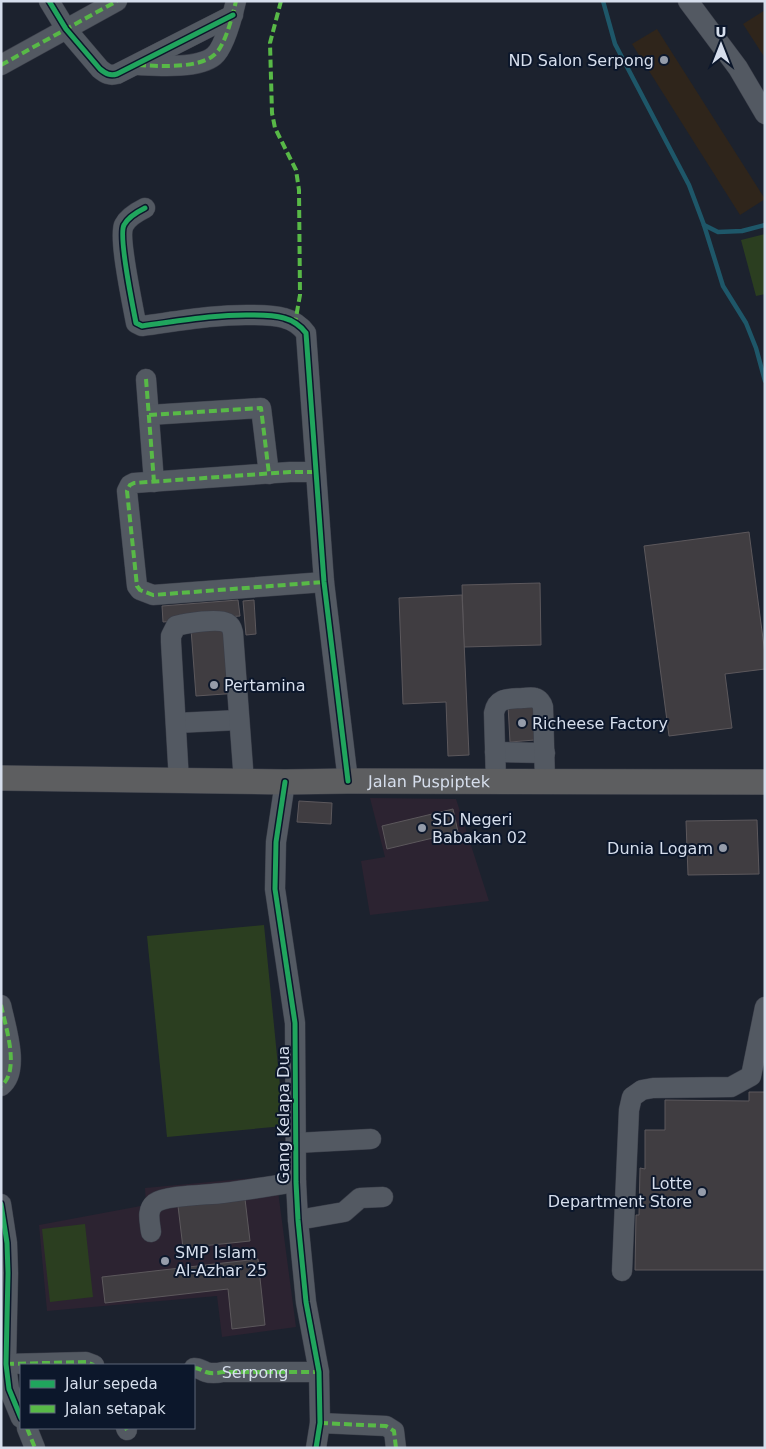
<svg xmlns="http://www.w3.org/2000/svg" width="766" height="1449" viewBox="0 0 766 1449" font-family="'DejaVu Sans',sans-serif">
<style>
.commercial{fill:#2f251b}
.education{fill:#2c2331}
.green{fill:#2b3e20}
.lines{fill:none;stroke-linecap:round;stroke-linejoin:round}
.stream{stroke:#1e5769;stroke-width:4.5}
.building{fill:#403d41;stroke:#5c585c}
.minor-casing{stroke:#3a3e49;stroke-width:21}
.major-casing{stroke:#3a3e49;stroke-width:26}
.minor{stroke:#535962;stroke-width:20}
.major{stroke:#5d5e60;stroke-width:25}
.quiet{stroke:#58b947;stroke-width:4;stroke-dasharray:8 4;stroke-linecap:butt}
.cycleway-casing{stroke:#0c172b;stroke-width:8}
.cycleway{stroke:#20a55d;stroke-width:5}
.poi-dot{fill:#959caa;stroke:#0c172b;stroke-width:2}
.labels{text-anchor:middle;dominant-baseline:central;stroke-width:4;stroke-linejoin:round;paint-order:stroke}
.poi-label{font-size:16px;fill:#d6deec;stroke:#0c172b;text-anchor:start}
.street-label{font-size:16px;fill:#d6deec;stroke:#0c172b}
</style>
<rect width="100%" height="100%" fill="#1c222e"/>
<g class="commercial">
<path d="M765 10V58L743 24Z"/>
<path d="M657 29 765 199 740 215 632 44Z"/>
</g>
<g class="education">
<path d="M370 798 456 799 489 901 370 915 361 861 385 857Z"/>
<path d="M276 1176 296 1327 222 1337 217 1296 47 1311 39 1225 146 1205 145 1188Z"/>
</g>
<g class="green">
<path d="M765 234V294L756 296 741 240Z"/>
<path d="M264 925 284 1126 167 1137 147 936Z"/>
<path d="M85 1224 93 1297 50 1302 42 1229Z"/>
</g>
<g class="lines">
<g class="stream">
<path d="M603 1 615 44 689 185 704 225 723 286 746 323 756 348 765 381"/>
<path d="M704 225 718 232 742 231 765 225"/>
</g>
</g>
<g class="building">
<path d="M749 532 765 654V669L725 674 732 728 669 736 644 546Z"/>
<path d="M540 583 541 645 464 647 462 585Z"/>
<path d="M462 595 469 755 448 756 446 702 403 704 399 598Z"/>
<path d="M238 600 240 616 163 622 162 606Z"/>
<path d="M254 600 256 634 246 635 243 601Z"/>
<path d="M234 626 239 693 196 696 191 629Z"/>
<path d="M533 703 535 740 510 742 508 705Z"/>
<path d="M299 801 332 803 331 824 297 822Z"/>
<path d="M453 809 458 832 387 849 382 826Z"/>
<path d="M757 820 759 874 688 875 686 821Z"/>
<path d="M749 1092H765V1270H635L636 1215H639L640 1168 645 1169V1130H665V1100L749 1101Z"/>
<path d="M245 1199 250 1241 183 1248 178 1206Z"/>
<path d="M258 1259 265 1325 232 1329 228 1289 105 1303 102 1277Z"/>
</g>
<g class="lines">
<defs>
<g id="minor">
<path d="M49 1 66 29 100 69C106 74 110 76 117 74L233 15"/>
<path d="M688 1 738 68 765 114"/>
<path d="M1 65 117 1"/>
<path d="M138 65C158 66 198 69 214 56 224 48 233 14 236 1"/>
<path d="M145 208C137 212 128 217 124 225 118 236 133 307 136 323L142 326C179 321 216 314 253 315 264 315 274 315 284 318 292 320 301 326 306 333L324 582 348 781"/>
<path d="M146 379 154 482"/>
<path d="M149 415 261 408 269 474"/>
<path d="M315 472H290L134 483 130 485 127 491 137 586 140 590 153 595 324 582"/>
<path d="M176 723 239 720"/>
<path d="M495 752 545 753"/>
<path d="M179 781 171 642V636L176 626C187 623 218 618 227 623 232 626 232 629 233 633L244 782"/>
<path d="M496 781 494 713C497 697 509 699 523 698 526 698 532 697 535 698 539 699 542 703 543 707L545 781"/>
<path d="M285 782 276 842 275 889 295 1023 296 1182 298 1220 306 1302 319 1372 320 1423 316 1448"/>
<path d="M1 1005C5 1025 21 1071 1 1086"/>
<path d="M296 1143 371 1139"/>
<path d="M1 1204 7 1243 8 1273 6 1364 9 1389 21 1418"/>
<path d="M298 1220 344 1212 360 1198 383 1197"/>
<path d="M151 1232C150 1222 146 1210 155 1203 166 1195 208 1195 223 1193 248 1190 272 1186 296 1182"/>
<path d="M622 1271 629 1110 632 1097 642 1090 653 1088 731 1087 751 1076 765 1007"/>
<path d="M6 1364 86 1362 94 1365"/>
<path id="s1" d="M194 1368C199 1368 201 1370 206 1372 212 1374 218 1373 223 1372H319"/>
<path d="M320 1423 386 1426 394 1431 396 1448"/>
<path d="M27 1428 35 1448"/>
<path d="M126 1428 127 1430"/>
</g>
<g id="major">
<path id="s2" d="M1 778 285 782 348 781 765 782"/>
</g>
</defs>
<use href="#minor" class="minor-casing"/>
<use href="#major" class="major-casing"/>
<use href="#minor" class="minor"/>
<use href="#major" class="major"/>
<g class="quiet">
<path d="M281 1 270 43 272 113 275 128 296 170 299 190 300 295 295 323"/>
<path d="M1 65 117 1"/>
<path d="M138 65C158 66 198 69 214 55 225 47 233 14 236 1"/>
<path d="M146 379 154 482"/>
<path d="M149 415 261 408 269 474"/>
<path d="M315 472H290L134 483 130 485 127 491 137 586 140 590 153 595 324 582"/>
<path d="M1 1005C5 1025 21 1071 1 1086"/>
<path d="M6 1364 86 1362 94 1365"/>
<path d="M194 1368C199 1368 201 1370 206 1372 212 1374 218 1373 223 1372H319"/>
<path d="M320 1423 386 1426 394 1431 396 1448"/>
<path d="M27 1428 35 1448"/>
<path d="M126 1428 127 1430"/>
</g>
<defs>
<g id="cycleway">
<path d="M49 1 66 29 100 69C106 74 110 76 117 74L233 15"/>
<path d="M145 208C137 212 128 217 124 225 118 236 133 307 136 323L142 326C179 321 216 314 253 315 264 315 274 315 284 318 292 320 301 326 306 333L324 582 348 781"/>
<path d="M285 782 276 842 275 889 295 1023 296 1182 298 1220 306 1302 319 1372 320 1423 316 1448"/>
<path d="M1 1204 7 1243 8 1273 6 1364 9 1389 21 1418"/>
</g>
</defs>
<use href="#cycleway" class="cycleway-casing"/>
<use href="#cycleway" class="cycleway"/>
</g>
<g class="poi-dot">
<circle cx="664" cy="60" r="5"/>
<circle cx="214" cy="685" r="5"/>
<circle cx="522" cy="723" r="5"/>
<circle cx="422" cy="828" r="5"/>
<circle cx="723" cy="848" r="5"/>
<circle cx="702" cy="1192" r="5"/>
<circle cx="165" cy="1261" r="5"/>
</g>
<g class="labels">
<g class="poi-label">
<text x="654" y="60" text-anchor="end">ND Salon Serpong</text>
<text x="224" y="685">Pertamina</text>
<text x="532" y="723">Richeese Factory</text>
<text x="432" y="819">SD Negeri<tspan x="432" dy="18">Babakan 02</tspan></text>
<text x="713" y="848" text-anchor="end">Dunia Logam</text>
<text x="692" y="1183" text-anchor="end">Lotte<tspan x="692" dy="18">Department Store</tspan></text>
<text x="175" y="1252">SMP Islam<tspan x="175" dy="18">Al-Azhar 25</tspan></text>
</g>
<g class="street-label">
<text stroke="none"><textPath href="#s2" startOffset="428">Jalan Puspiptek</textPath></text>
<text transform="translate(283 1115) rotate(-90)">Gang Kelapa Dua</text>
<text stroke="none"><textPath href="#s1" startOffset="62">Serpong</textPath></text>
</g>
</g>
<rect width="766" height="1449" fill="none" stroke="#d6deec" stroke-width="5"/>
<rect x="20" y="1364" width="175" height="65" fill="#0c172b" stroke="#5d6778"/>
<rect x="30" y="1380" width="25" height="8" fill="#20a55d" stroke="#5d6778"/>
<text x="65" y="1389" font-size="15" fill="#d6deec">Jalur sepeda</text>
<rect x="30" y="1405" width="25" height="8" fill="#58b947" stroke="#5d6778"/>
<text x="65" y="1414" font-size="15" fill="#d6deec">Jalan setapak</text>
<g transform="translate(721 45)" stroke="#0c172b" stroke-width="4" paint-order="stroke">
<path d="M0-4L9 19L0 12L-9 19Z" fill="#d6deec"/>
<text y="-8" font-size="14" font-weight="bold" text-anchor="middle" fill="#d6deec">U</text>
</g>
</svg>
